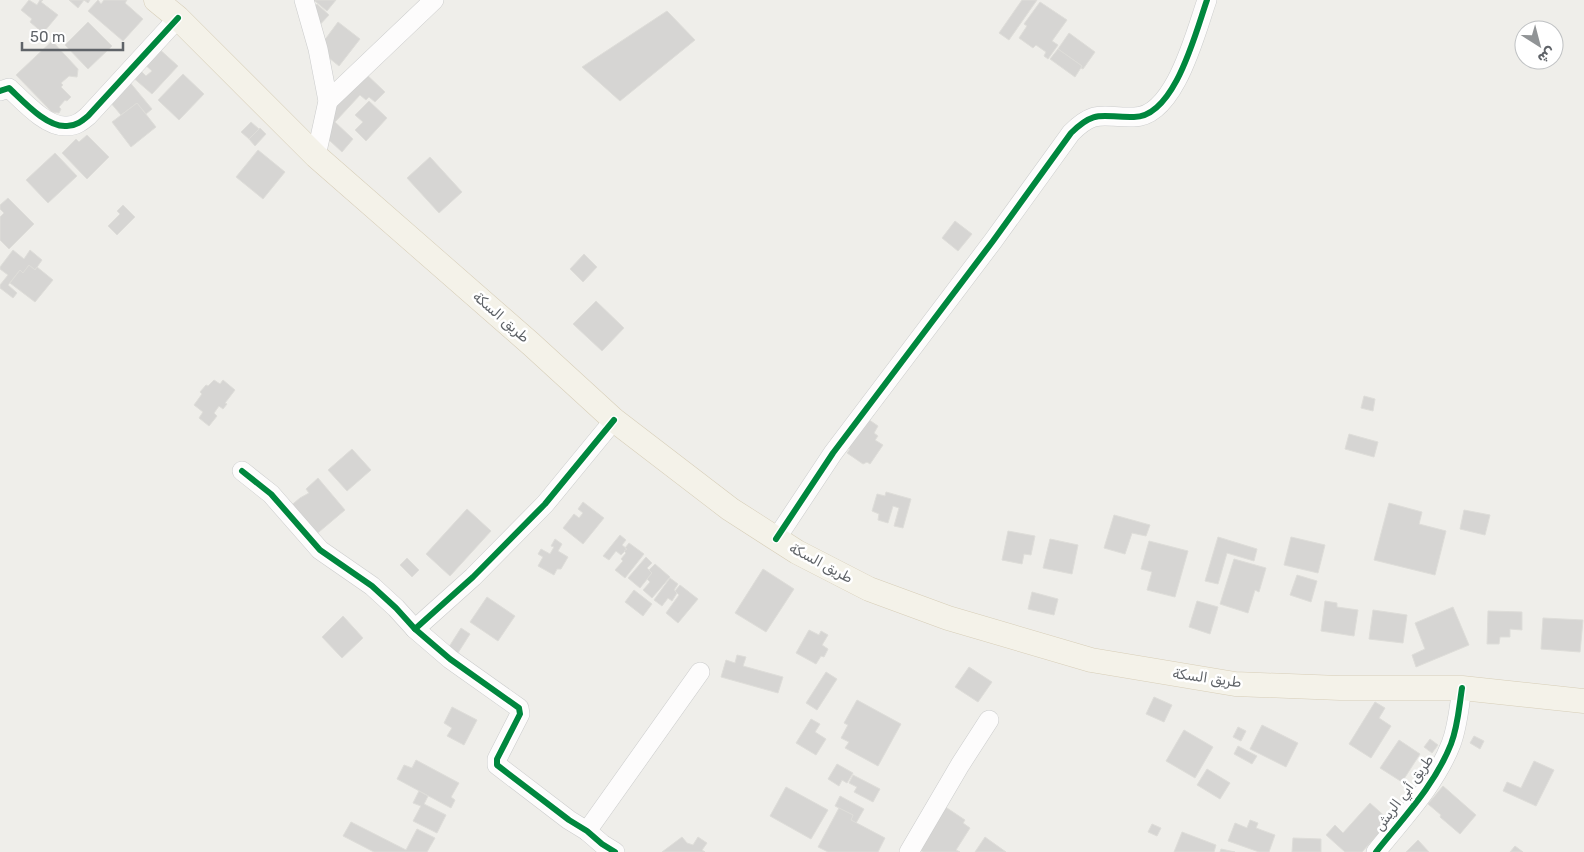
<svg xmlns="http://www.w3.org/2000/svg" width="1584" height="852" viewBox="0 0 1584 852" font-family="Rubik,'Noto Naskh Arabic',sans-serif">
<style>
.building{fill:#d6d5d3;stroke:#deddd9}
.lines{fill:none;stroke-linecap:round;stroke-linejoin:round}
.minor-casing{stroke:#cbcccc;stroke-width:20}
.major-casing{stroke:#d7ceb8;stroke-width:25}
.minor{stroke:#fdfcfc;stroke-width:19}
.major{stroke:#f4f2e9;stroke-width:24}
.cycleway-casing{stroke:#fff;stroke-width:9}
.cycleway{stroke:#00873e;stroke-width:6}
.labels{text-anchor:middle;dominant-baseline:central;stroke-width:5;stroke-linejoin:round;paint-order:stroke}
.street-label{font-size:14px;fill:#5f6368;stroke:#fff}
</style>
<rect width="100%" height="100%" fill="#efeeea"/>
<g class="building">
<path d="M29 0 37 5 40 0H43L41 2 58 15 43 33 30 22 32 19 21 10Z"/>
<path d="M69 0H90L88 3 84 0 78 8Z"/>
<path d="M98 0 101 4 104 0H127L125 3 143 19 123 41 88 11Z"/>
<path d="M299 0H336L327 11 315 1 306 13 295 4Z"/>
<path d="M1022 0H1037L1009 40 999 33Z"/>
<path d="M1040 2 1067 20 1052 41 1058 45 1048 59 1044 56 1046 52 1036 45 1033 48 1019 38 1027 26 1024 24Z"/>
<path d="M317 4 329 15 315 30 303 19Z"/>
<path d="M667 11 695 40 620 101 582 67Z"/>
<path d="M88 22 112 46 88 69 65 45Z"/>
<path d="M338 22 360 39 339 66 318 49Z"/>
<path d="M1069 33 1095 52 1083 69 1081 68 1082 66 1058 49Z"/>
<path d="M52 41 78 69 77 77 69 76 61 83 63 85 61 87 71 97 67 101 65 100 59 107 61 109 59 113 52 112 16 75Z"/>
<path d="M157 47 178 66 152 94 130 75 137 67 146 76 152 71 142 62Z"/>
<path d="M1058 49 1082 66 1075 77 1050 59Z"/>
<path d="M365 73 385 92 375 102 369 97 366 100 360 95 335 122 353 139 342 152 315 127Z"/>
<path d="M123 74 152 109 146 114 137 103 121 115 110 102Z"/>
<path d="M183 74 204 94 179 120 158 100Z"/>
<path d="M369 101 387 118 366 141 355 130 363 122 355 115Z"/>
<path d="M137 103 156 127 131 147 112 122Z"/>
<path d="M251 122 259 129 249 139 241 132Z"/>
<path d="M260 128 266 134 255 146 249 139Z"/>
<path d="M87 135 109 157 87 179 62 153 76 139 79 142Z"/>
<path d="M258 150 285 172 263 199 236 177Z"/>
<path d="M55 153 77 176 48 203 26 180Z"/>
<path d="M430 157 462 192 439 213 407 178Z"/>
<path d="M8 198 34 224 9 249 0 240V217L4 213 0 209V205Z"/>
<path d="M123 205 135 217 117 235 108 226 120 214 117 211Z"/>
<path d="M955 221 972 234 958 251 942 238Z"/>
<path d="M13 250 24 259 30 250 42 260 35 270 29 265 23 273 20 270 8 285 17 293 13 298 0 288V285L8 275 0 269V267Z"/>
<path d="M584 254 597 267 583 282 570 269Z"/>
<path d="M29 265 35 270 37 267 53 280 35 302 10 283 20 270 23 273Z"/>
<path d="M596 301 624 328 602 351 573 324Z"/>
<path d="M214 380 220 384 223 380 235 390 225 403 227 404 223 409 219 406 214 413 217 416 209 426 199 418 203 412 194 405 202 394 200 392 206 385 208 386Z"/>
<path d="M1364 396 1375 399 1373 411 1361 408Z"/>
<path d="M865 417 878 426 874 433 878 436 875 440 883 445 870 464 867 462 863 464 847 453 850 449 845 446Z"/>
<path d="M1349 434 1378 442 1374 457 1345 449Z"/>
<path d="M352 449 371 470 347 491 328 470Z"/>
<path d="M318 478 345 510 313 537 288 508 300 498 309 493 306 489Z"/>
<path d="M886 492 911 499 903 528 894 526 899 508 893 506 888 523 878 520 879 514 872 511 877 494 885 496Z"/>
<path d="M583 502 604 518 583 544 563 528 574 514 579 518 583 513 578 509Z"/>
<path d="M1389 503 1422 512 1419 524 1446 531 1435 575 1374 560Z"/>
<path d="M467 509 491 531 450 576 426 554Z"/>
<path d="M1464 510 1490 515 1485 535 1460 529Z"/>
<path d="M1114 515 1150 525 1146 536 1132 533 1125 554 1104 548Z"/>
<path d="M1008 531 1035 536 1031 555 1024 554 1022 564 1002 560Z"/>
<path d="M620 535 626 540 622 545 627 549 621 555 616 551 609 560 603 556Z"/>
<path d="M1218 537 1257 549 1254 561 1227 553 1218 584 1205 581Z"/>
<path d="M1291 537 1325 545 1318 573 1284 565Z"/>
<path d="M555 539 562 544 558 551 568 557 561 569H557L554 575 538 566 543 557 538 554 541 549 550 554 554 547 551 546Z"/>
<path d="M1050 539 1078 545 1072 574 1043 568Z"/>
<path d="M1149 541 1188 551 1175 597 1147 590 1152 572 1141 569Z"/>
<path d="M629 543 644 554 625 578 615 570 623 561 621 559 626 553 624 551 627 549 625 548Z"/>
<path d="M646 557 652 563 647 568 652 573 640 588 628 578Z"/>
<path d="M407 558 419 570 412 577 400 565Z"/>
<path d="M1234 559 1266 568 1259 592 1255 590 1248 613 1220 604Z"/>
<path d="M655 564 670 577 652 598 643 590 650 582 647 579 652 573 649 570Z"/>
<path d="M763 569 794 589 766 632 735 613Z"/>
<path d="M1297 575 1317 581 1311 602 1290 595Z"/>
<path d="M670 578 678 584 674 590 677 593 672 601 668 598 662 606 654 600Z"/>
<path d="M680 585 698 599 678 623 666 613 679 595 675 591Z"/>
<path d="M634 590 652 604 643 616 625 602Z"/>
<path d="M1032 592 1058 599 1054 615 1028 609Z"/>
<path d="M487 597 515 616 498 641 470 622Z"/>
<path d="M1197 601 1218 607 1210 634 1189 627Z"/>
<path d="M1325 601 1337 603V607L1358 610 1354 636 1321 631Z"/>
<path d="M1453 607 1469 645 1416 667 1412 655 1425 649 1415 623Z"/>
<path d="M1373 610 1407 615 1403 643 1369 639Z"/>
<path d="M1488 611 1522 612V630L1510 629V637H1500L1499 644H1487Z"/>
<path d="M343 616 363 638 342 658 322 637Z"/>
<path d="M1543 618 1583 620 1580 652 1541 649Z"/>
<path d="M461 628 470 634 456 656 447 650Z"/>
<path d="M809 630 819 635 821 631 828 635 822 645 828 649 824 657 821 656 816 664 796 653Z"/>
<path d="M737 655 746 657 743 666 783 677 778 693 721 677 726 660 735 663Z"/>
<path d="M969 667 992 682 978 702 955 687Z"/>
<path d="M826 672 837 679 817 710 806 703Z"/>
<path d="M1154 697 1172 705 1164 722 1146 714Z"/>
<path d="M857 700 901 724 878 766 845 748 849 742 841 738 848 725 844 723Z"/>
<path d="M1375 702 1385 708 1379 718 1391 726 1371 758 1349 744Z"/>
<path d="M452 707 477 720 464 745 447 736 452 728 444 723Z"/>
<path d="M811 719 820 724 815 732 826 739 816 755 796 743Z"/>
<path d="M1262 725 1298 743 1286 767 1250 749Z"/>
<path d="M1238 727 1246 731 1241 741 1233 737Z"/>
<path d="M1184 730 1213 747 1195 778 1166 761Z"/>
<path d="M1474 736 1484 741 1480 749 1470 743Z"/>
<path d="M1430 739 1438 745 1432 753 1424 747Z"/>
<path d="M1399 740 1420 754 1402 782 1380 768Z"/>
<path d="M1238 746 1257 756 1252 764 1234 754Z"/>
<path d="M416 760 459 783 451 797 455 800 451 808 397 779 404 765 412 768Z"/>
<path d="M1534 761 1554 770 1536 806 1503 791 1507 782 1521 788Z"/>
<path d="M837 764 853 773 847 783 842 780 839 786 828 779Z"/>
<path d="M1207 769 1230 783 1220 799 1197 785Z"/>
<path d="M853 775 880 789 873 802 854 792 857 787 849 783Z"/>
<path d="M1443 786 1476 815 1460 834 1440 817 1441 815 1428 804Z"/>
<path d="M786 787 828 810 811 839 770 816Z"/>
<path d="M419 791 428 796 424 804 446 815 437 833 413 821 421 806 413 803Z"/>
<path d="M840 796 864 809 856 823 851 820 853 815 835 806Z"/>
<path d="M1370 803 1390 821 1362 852H1345L1326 835 1335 825 1343 833Z"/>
<path d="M944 806 965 820 963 823 970 828 956 850 960 852H923L917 848Z"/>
<path d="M839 808 853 815 851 820 885 838 878 852H828L818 847Z"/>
<path d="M1250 820 1258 823 1256 828 1275 835 1269 852H1259L1228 841 1235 823 1247 828Z"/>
<path d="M351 822 406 850 417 829 435 838 427 852H374L343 836Z"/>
<path d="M1152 824 1161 828 1157 836 1148 832Z"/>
<path d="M1182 832 1216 845 1214 852H1174Z"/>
<path d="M682 837 687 843 693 845 698 837 707 843 702 850 705 852H662Z"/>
<path d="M985 837 1006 852H975Z"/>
<path d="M1293 838 1321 839V852H1292Z"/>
<path d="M1418 840 1429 852H1406Z"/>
<path d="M1515 846 1523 852H1510Z"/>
<path d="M1221 849 1235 852H1220Z"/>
</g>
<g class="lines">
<defs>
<g id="minor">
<path d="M304 0 318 49 328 101 316 156"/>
<path d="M0 91 9 88C23 101 47 128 67 126 76 126 82 121 88 116L178 18"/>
<path d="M328 101 434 0"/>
<path d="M242 471 271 494 320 550 372 586 396 608 415 629 473 577 545 504 614 420"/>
<path d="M776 539 833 453 993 241 1071 133C1096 108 1103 118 1134 117 1175 117 1196 31 1207 0"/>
<path d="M415 629 450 659 519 708 520 714 497 759V765L569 820 587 831 602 844 615 852"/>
<path d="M587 831 700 672"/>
<path d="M909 852 960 765 989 720"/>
<path d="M1376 852C1403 818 1435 785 1451 744 1458 726 1459 707 1462 688"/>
</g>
<path id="major" d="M156 0 178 18 316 156 531 344 614 420 730 509 797 552 869 589 948 618 1091 660 1235 684 1340 688H1462L1584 701"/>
</defs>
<use href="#minor" class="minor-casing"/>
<use href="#major" class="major-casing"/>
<use href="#minor" class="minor"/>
<use href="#major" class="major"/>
<defs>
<g id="cycleway">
<path d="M0 91 9 88C23 101 47 128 67 126 76 126 82 121 88 116L178 18"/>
<path d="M242 471 271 494 320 550 372 586 396 608 415 629 473 577 545 504 614 420"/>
<path d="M776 539 833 453 993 241 1071 133C1096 108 1103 118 1134 117 1175 117 1196 31 1207 0"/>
<path d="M415 629 450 659 519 708 520 714 497 759V765L569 820 587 831 602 844 615 852"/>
<path d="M1376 852C1403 818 1435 785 1451 744 1458 726 1459 707 1462 688"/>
</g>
</defs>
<use href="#cycleway" class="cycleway-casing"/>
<use href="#cycleway" class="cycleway"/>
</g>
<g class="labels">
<g class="street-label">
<text transform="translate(501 317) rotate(41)">طريق السكة</text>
<text transform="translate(821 563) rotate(28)">طريق السكة</text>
<text transform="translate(1207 678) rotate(8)">طريق السكة</text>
<text transform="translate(1404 793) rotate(-54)">طريق أبي الريش</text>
</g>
</g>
<g transform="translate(1539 45) rotate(144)"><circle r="24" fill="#ffffff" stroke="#bfc1c3"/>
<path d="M0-4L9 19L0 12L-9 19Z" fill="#919496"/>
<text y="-8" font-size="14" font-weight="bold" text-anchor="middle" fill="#5f6368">ش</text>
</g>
<path d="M22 42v8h101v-8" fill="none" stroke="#5f6368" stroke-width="2.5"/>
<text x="30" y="42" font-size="15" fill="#5f6368" stroke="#ffffff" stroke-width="4" paint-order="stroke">50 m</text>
</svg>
